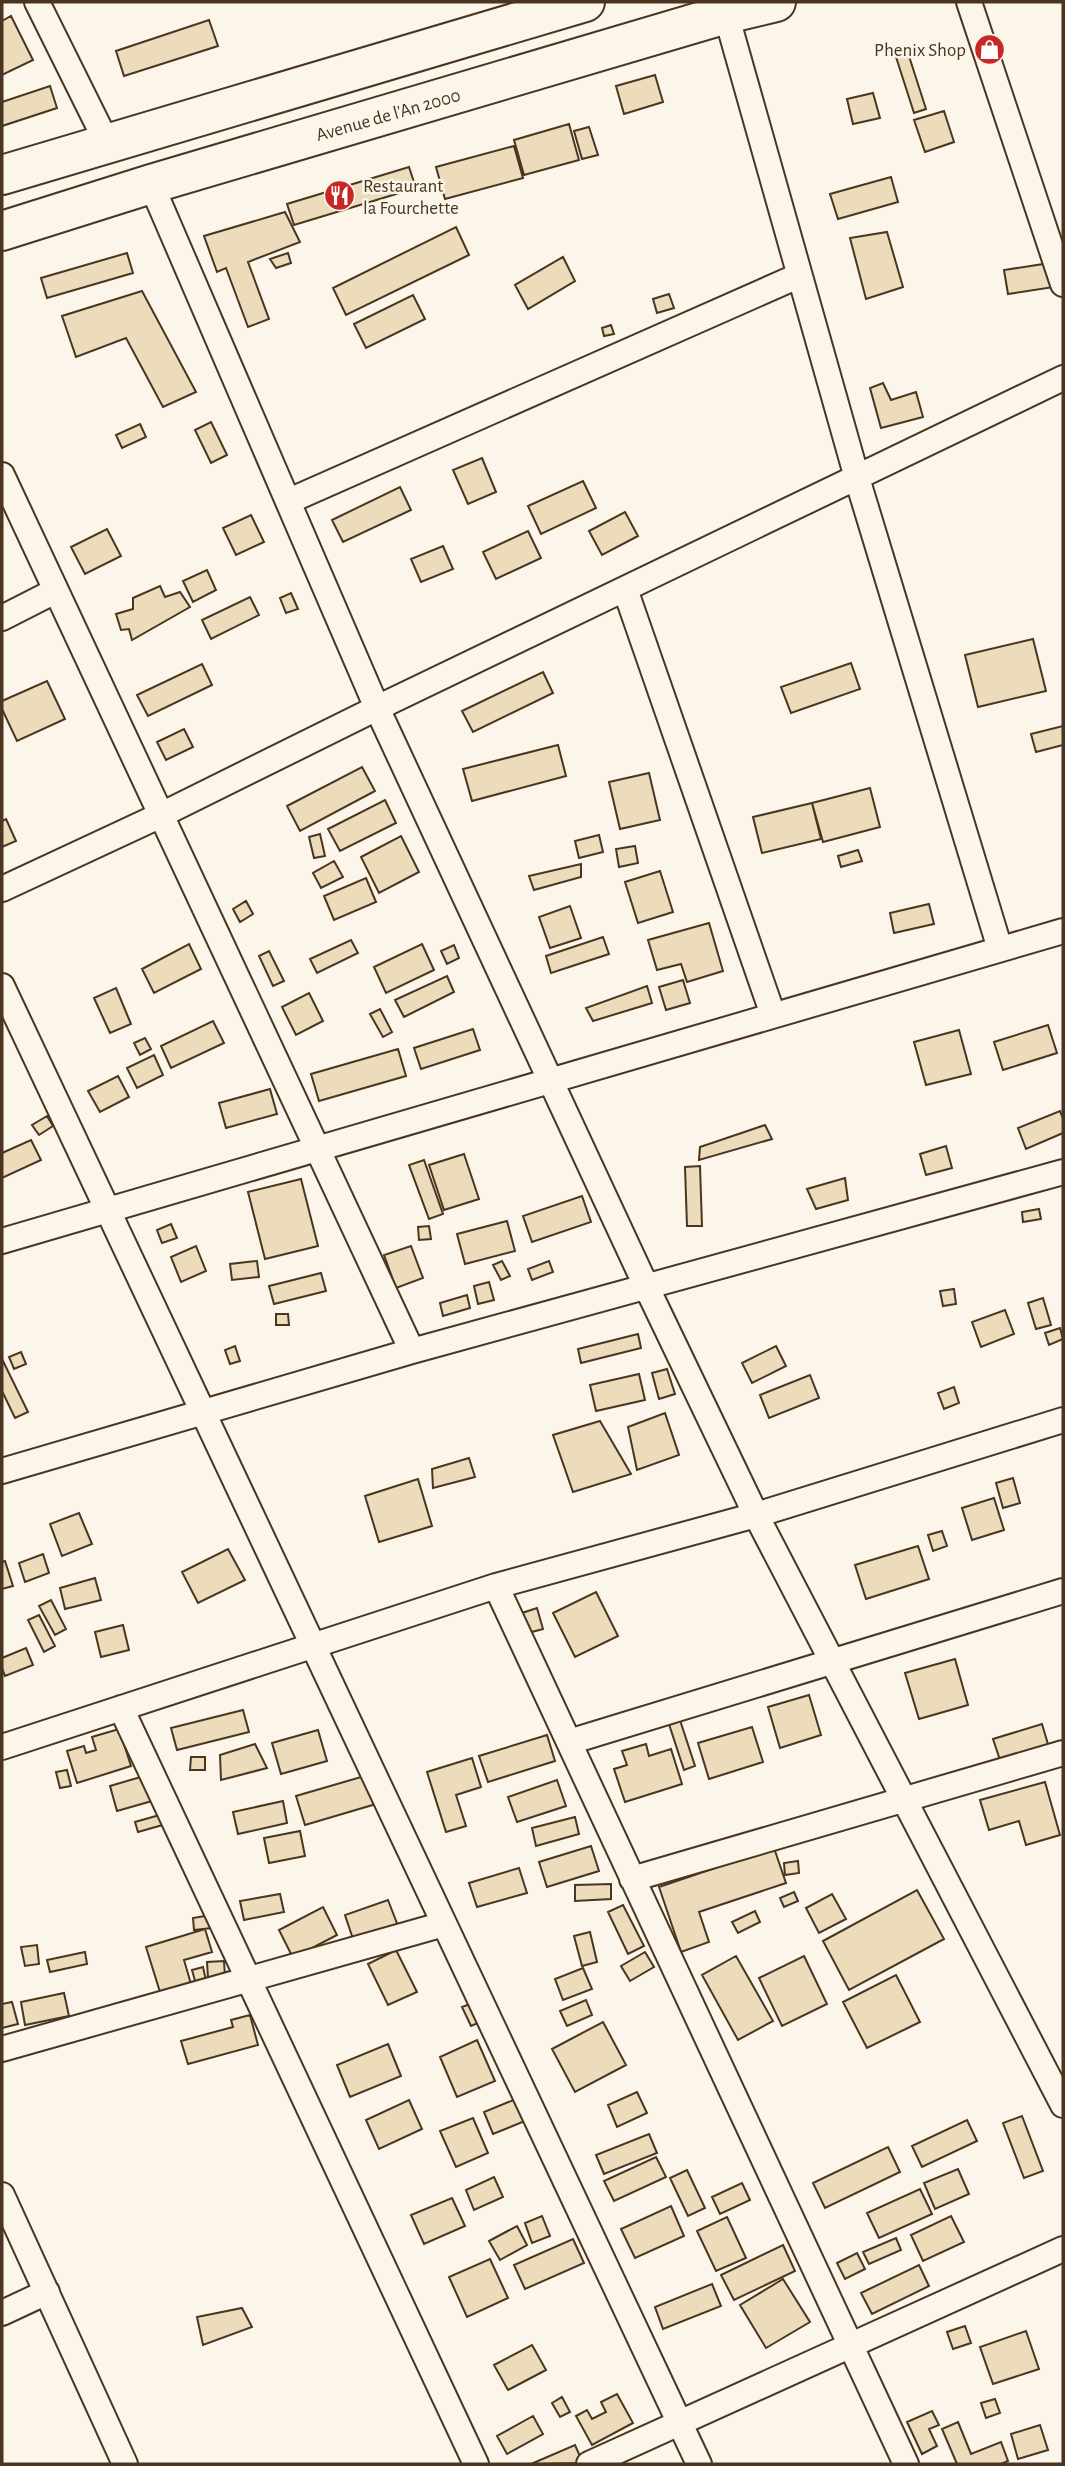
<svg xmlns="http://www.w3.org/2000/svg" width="1065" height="2466" viewBox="0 0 1065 2466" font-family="'Alegreya Sans',sans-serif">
  <rect width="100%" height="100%" fill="#fbf6e9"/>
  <path fill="#ecdcbc" stroke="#4a3520" stroke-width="2" d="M11 16 33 60 2 75V21Z
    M209 20 218 46 124 76 116 51Z
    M908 53 926 109 914 113 896 57Z
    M655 75 663 102 624 114 616 86Z
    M50 86 57 108 2 126V102Z
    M873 93 880 118 853 124 847 99Z
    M944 111 954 142 925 152 914 120Z
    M569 124 579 160 524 175 514 140Z
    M589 127 598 155 582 159 574 131Z
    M514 146 523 178 445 199 436 167Z
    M409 167 416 188 294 225 287 204Z
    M891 177 898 202 838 219 830 194Z
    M285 212 300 242 248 262 269 319 248 327 226 268 217 272 204 236Z
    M456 227 469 255 346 315 333 288Z
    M887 232 903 287 866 299 850 238Z
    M127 253 133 273 47 298 41 278Z
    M288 253 291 263 276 268 270 259Z
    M563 257 575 281 528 309 515 285Z
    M1050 263 1054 287 1008 294 1004 270Z
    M142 291 196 392 163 407 126 338 76 357 62 316Z
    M669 294 674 308 657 313 653 299Z
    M413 295 425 319 366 348 354 324Z
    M611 325 614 334 604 336 602 328Z
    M883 383 891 400 916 392 923 417 881 428 870 388Z
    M211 422 227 455 211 463 195 430Z
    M140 424 146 437 122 448 116 435Z
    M482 458 496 492 468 504 453 470Z
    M583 481 596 508 541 534 528 506Z
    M400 487 411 510 343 542 332 520Z
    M625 512 638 536 602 555 589 531Z
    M251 515 264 542 236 555 223 528Z
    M107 529 121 556 85 574 71 547Z
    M528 531 541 558 496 579 483 552Z
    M443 546 453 569 421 582 411 559Z
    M207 570 216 590 193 602 183 581Z
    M160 586 165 597 180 592 190 607 132 640 129 629 121 630 116 614 133 609V598Z
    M291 593 298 609 286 613 280 598Z
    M250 597 259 615 211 639 202 620Z
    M1033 639 1046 691 978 707 965 655Z
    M851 663 860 689 791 713 781 687Z
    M202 664 212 685 148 716 137 695Z
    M543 672 553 693 473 732 462 711Z
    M47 681 65 719 17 741 2 709V701Z
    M1063 726V745L1036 752 1031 734Z
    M184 729 193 747 166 760 157 742Z
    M558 745 566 776 472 801 463 769Z
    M362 767 375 791 300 831 287 806Z
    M649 773 660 820 620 829 609 782Z
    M870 788 880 827 823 842 812 803Z
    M385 800 396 823 340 851 328 829Z
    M812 803 821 839 762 853 753 817Z
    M6 819 16 841 2 847V821Z
    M320 834 325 856 314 858 309 837Z
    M599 835 603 852 579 858 575 841Z
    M401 836 419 872 379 893 361 857Z
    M635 846 638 863 619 867 616 849Z
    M858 850 862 861 841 867 838 856Z
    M334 861 343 877 321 888 313 873Z
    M581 864V877L534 890 529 876Z
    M660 871 673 912 638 923 625 882Z
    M366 878 376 902 334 920 324 896Z
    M246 901 253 914 240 922 233 909Z
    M929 904 934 924 894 933 890 913Z
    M570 906 581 938 550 948 539 917Z
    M709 923 723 971 687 982 681 964 657 970 648 940Z
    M603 937 609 954 551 973 546 956Z
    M351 940 358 953 317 973 310 959Z
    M189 944 201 969 154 993 142 969Z
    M422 944 434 970 386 993 374 967Z
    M454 945 459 958 447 964 441 951Z
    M269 951 284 981 273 986 259 956Z
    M447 976 454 992 404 1017 395 1000Z
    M683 980 690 1003 666 1010 659 987Z
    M647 986 652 1003 593 1021 586 1008Z
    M116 988 131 1024 110 1033 94 998Z
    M309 993 323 1021 296 1035 282 1007Z
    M380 1009 392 1032 383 1037 370 1014Z
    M213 1021 224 1043 171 1068 161 1046Z
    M1048 1025 1057 1053 1003 1070 994 1042Z
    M473 1029 480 1050 421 1069 414 1048Z
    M959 1030 971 1074 926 1085 914 1042Z
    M145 1038 151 1049 140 1055 134 1043Z
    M398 1049 406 1076 319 1101 311 1074Z
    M154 1055 163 1075 137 1088 127 1068Z
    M118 1076 129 1097 100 1112 88 1091Z
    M270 1089 277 1114 226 1128 219 1103Z
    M1060 1111 1063 1118V1133L1026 1149 1018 1128Z
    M47 1116 53 1126 39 1135 32 1125Z
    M765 1125 772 1139 699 1160 700 1147Z
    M31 1140 41 1160 2 1178V1153Z
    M946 1146 952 1168 926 1175 920 1154Z
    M464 1154 479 1199 444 1210 429 1165Z
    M424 1160 443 1214 429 1219 409 1165Z
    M700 1166 702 1226H687L685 1167Z
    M845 1178 848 1200 816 1209 807 1189Z
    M301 1179 318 1246 265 1259 248 1192Z
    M582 1196 591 1222 532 1242 523 1216Z
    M1039 1209 1041 1219 1023 1222 1022 1212Z
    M507 1221 515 1251 465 1264 457 1234Z
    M171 1224 177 1238 162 1243 157 1230Z
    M429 1226 431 1239 419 1240 418 1227Z
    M196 1246 206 1271 181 1282 171 1257Z
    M411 1246 423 1278 396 1288 384 1255Z
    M257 1261 259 1277 232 1280 230 1264Z
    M502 1261 510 1276 501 1280 493 1265Z
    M549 1261 553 1272 532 1280 528 1269Z
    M321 1273 326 1291 274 1304 269 1286Z
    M489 1282 494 1300 478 1304 474 1286Z
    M954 1289 956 1304 943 1306 940 1291Z
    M467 1295 470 1308 443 1316 440 1303Z
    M1043 1298 1051 1325 1036 1329 1028 1303Z
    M1005 1310 1014 1334 981 1347 972 1322Z
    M276 1314H288L289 1325H276Z
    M1060 1328 1063 1339 1049 1345 1045 1333Z
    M638 1334 641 1348 581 1363 578 1349Z
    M235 1346 240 1361 230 1364 225 1350Z
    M776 1346 786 1366 752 1383 742 1363Z
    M21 1352 26 1364 14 1369 9 1357Z
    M2 1359 28 1412 15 1418 2 1391Z
    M667 1369 675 1394 659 1399 652 1373Z
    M639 1374 645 1400 596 1411 590 1385Z
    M810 1375 819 1398 769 1418 760 1395Z
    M954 1387 959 1403 944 1409 938 1393Z
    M665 1413 679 1455 637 1470 628 1427Z
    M600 1421 631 1474 573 1492 553 1435Z
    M469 1458 475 1477 433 1488 432 1469Z
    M1013 1478 1020 1503 1003 1508 996 1483Z
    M418 1479 432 1526 379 1542 365 1496Z
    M994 1498 1004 1530 972 1540 962 1508Z
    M79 1513 92 1544 62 1556 50 1524Z
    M942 1531 947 1546 933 1551 928 1535Z
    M918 1546 929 1579 866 1599 855 1565Z
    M228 1549 245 1580 198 1603 182 1572Z
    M43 1554 49 1573 25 1582 19 1563Z
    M5 1561 13 1586 2 1589V1562Z
    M95 1578 101 1600 65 1609 60 1588Z
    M596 1592 618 1636 575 1657 553 1613Z
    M51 1600 66 1629 55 1635 39 1606Z
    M537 1608 543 1629 528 1633 522 1613Z
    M39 1615 55 1646 44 1652 28 1620Z
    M123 1625 129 1650 101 1657 95 1632Z
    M26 1648 33 1665 5 1676 2 1668V1658Z
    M955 1659 968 1705 919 1719 905 1673Z
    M809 1695 821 1735 780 1748 768 1707Z
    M243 1710 249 1732 177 1750 171 1728Z
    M678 1714 695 1766 684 1770 667 1718Z
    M1042 1724 1050 1751 1002 1766 993 1739Z
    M752 1727 763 1762 709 1779 698 1743Z
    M119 1729 131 1766 77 1783 67 1751 84 1746 86 1753 96 1750 92 1737Z
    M318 1730 327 1761 281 1774 272 1743Z
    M547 1735 555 1761 488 1782 479 1756Z
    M255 1744 267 1768 221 1780 220 1755Z
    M646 1744 649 1756 671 1749 682 1784 625 1802 614 1769 627 1765 622 1751Z
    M191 1757H205V1770H190Z
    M472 1758 481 1787 456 1795 466 1826 446 1832 427 1772Z
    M67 1770 71 1786 60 1788 56 1772Z
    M368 1775 376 1804 305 1825 296 1796Z
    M144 1776 152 1801 117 1811 110 1786Z
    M557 1780 566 1806 517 1822 508 1797Z
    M1045 1782 1060 1835 1026 1845 1019 1821 989 1830 980 1800Z
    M283 1801 287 1823 238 1834 233 1812Z
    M163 1814 166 1824 138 1832 135 1822Z
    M575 1817 579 1834 536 1846 532 1828Z
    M300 1831 305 1856 269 1863 264 1838Z
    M591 1846 599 1871 547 1887 539 1862Z
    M774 1848 786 1883 699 1912 709 1942 681 1952 659 1887Z
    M798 1861 799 1873 785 1875 784 1863Z
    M519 1868 527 1893 477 1907 469 1883Z
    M611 1884V1899L575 1901V1885Z
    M917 1890 944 1939 849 1990 823 1941Z
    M794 1892 798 1901 784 1907 780 1898Z
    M280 1894 284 1912 244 1920 240 1901Z
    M832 1894 846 1919 819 1933 806 1908Z
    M388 1900 398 1926 355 1945 345 1915Z
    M623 1905 644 1946 628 1954 608 1912Z
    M323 1907 337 1935 293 1958 279 1930Z
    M755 1911 760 1922 738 1933 732 1922Z
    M211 1915 212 1928 194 1930 193 1918Z
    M205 1929 212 1952 184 1960 191 1984 160 1992 146 1947Z
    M590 1932 597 1962 582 1966 574 1936Z
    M37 1945 39 1964 25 1966 21 1947Z
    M396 1950 417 1992 388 2005 368 1964Z
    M85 1952 87 1964 50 1972 47 1960Z
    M645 1952 654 1967 630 1981 621 1966Z
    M736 1956 773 2021 738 2040 702 1975Z
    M804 1956 827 2004 782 2026 759 1978Z
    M224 1961 225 1977 208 1978 207 1962Z
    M203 1967 207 1985 197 1988 192 1970Z
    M583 1968 592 1989 563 2000 555 1979Z
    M896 1975 920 2022 867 2048 843 2002Z
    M64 1993 69 2016 25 2025 21 2002Z
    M586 2000 592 2015 567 2026 560 2011Z
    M12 2002 18 2024 2 2028V2004Z
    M475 2002 483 2021 471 2026 462 2007Z
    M250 2015 258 2045 188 2064 181 2041 233 2027 231 2020Z
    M603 2022 626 2065 575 2092 552 2049Z
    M477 2040 495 2081 457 2097 440 2057Z
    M388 2044 401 2076 350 2097 337 2065Z
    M637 2092 647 2113 617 2127 608 2105Z
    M516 2099 525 2121 493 2134 484 2112Z
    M409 2100 422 2129 379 2149 366 2120Z
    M1022 2116 1043 2171 1024 2178 1003 2123Z
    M473 2118 488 2153 456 2167 440 2131Z
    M967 2120 977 2141 922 2167 912 2146Z
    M649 2134 657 2153 604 2174 596 2155Z
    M888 2147 900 2172 825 2208 813 2183Z
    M656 2157 666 2177 614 2201 604 2181Z
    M958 2169 969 2194 935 2209 924 2183Z
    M687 2170 705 2208 688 2216 670 2178Z
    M494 2177 503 2197 474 2210 466 2190Z
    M742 2183 750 2200 720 2214 712 2197Z
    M920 2189 932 2214 879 2238 867 2213Z
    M452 2198 465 2226 424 2244 411 2215Z
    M671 2206 684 2236 635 2258 621 2229Z
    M542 2216 550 2236 532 2243 525 2223Z
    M951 2216 964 2242 923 2261 911 2235Z
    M727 2217 746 2258 716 2271 697 2231Z
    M517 2226 527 2245 500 2260 489 2241Z
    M896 2238 901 2250 869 2264 863 2252Z
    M573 2239 584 2263 525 2289 514 2265Z
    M783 2245 795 2271 734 2300 721 2275Z
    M857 2253 865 2269 845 2279 837 2263Z
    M490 2259 508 2298 467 2317 449 2277Z
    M919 2265 929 2286 872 2314 861 2293Z
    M783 2279 810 2322 766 2348 740 2305Z
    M712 2284 721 2306 663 2329 655 2307Z
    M242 2308 252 2327 203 2345 197 2317Z
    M965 2326 971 2343 953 2349 947 2332Z
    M1026 2331 1039 2369 993 2384 980 2347Z
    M532 2345 546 2370 508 2390 494 2365Z
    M617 2394 633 2423 592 2445 576 2416 587 2410 592 2419 606 2412 601 2402Z
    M562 2397 570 2412 560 2417 552 2403Z
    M995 2399 1000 2413 986 2418 981 2403Z
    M932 2411 939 2425 929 2429 937 2446 922 2454 907 2422Z
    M533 2416 543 2434 507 2454 497 2436Z
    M958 2422 971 2454 1001 2442 1008 2461 1001 2464H957L942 2429Z
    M1040 2425 1048 2450 1018 2459 1011 2434Z
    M575 2445 583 2463 531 2464Z"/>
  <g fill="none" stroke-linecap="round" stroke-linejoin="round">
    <defs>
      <path id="street" d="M37 2 108 145
        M719 2 726 14 857 478 1000 949
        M969 2 1063 284
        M151 184 377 708 647 1288 756 1515 1063 2105
        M2 475 412 1351
        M289 501 798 276
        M625 589 773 1015
        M2 618 55 591
        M2 889 161 815 377 708 1063 378
        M2 986 699 2464
        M2 1241 1063 931
        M2 1471 412 1351 1063 1172
        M496 1586 906 2464
        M121 1708 476 2464
        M569 1742 1063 1591
        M2 1747 496 1586 756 1515 1063 1420
        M632 1879 1063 1753
        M2 2049 444 1924
        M2 2195 125 2464
        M2 2313 47 2292
        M589 2464 1063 2249"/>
      <path id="primary" d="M2 175 585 2
        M2 231 151 184 726 14 776 2"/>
    </defs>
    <use href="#street" stroke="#4a3520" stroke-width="28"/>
    <use href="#primary" stroke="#4a3520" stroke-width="42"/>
    <use href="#street" stroke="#fbf6e9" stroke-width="24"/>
    <use href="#primary" stroke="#fbf6e9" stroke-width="38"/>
  </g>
  <defs>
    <symbol id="shop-disc" viewBox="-11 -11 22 22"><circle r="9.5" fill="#c62828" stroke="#fbf6e9"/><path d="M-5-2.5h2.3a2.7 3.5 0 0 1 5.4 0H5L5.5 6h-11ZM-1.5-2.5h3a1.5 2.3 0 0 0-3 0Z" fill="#fff"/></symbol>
    <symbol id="restaurant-disc" viewBox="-11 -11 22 22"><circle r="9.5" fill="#c62828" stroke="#fbf6e9"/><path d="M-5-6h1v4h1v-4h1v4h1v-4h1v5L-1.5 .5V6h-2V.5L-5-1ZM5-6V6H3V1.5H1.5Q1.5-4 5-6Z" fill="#fff"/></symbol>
  </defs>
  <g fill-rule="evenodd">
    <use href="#shop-disc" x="972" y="32" width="35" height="35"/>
    <use href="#restaurant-disc" x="322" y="178" width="35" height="35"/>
  </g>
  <g text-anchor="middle" stroke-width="5" stroke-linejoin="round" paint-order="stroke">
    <g font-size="19" fill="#4a3520" stroke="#fbf6e9" text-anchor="end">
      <text x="966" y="56">Phenix Shop</text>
      <text x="363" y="192" text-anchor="start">Restaurant<tspan x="363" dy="22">la Fourchette</tspan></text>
    </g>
    <g font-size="19" fill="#4a3520" stroke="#fbf6e9">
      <text transform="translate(388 114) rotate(-16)" y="7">Avenue de l'An 2000</text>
    </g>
  </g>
  <rect width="1065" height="2466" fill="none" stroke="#4a3520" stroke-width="7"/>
</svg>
